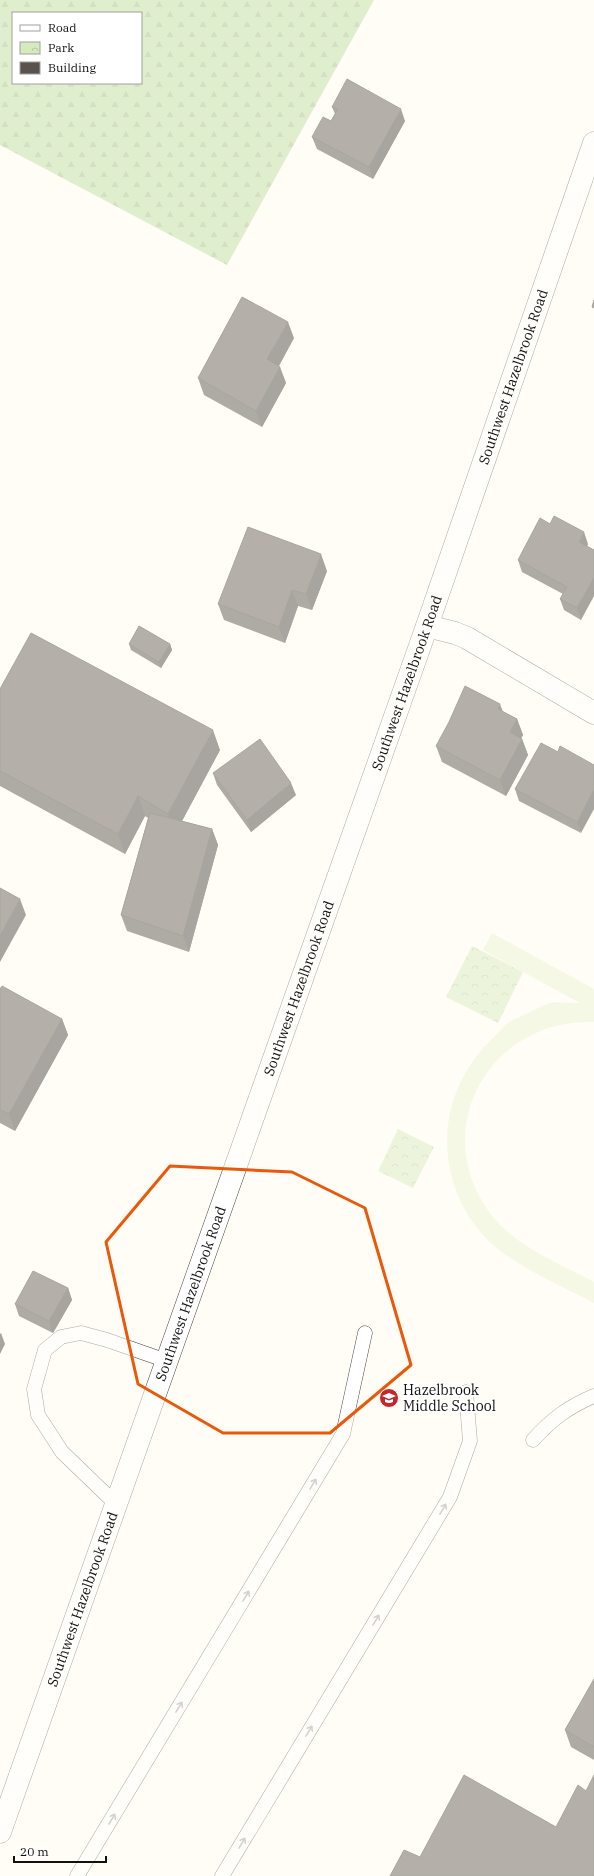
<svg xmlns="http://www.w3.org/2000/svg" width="594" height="1876" viewBox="0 0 594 1876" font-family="'IBM Plex Serif',serif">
  <defs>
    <pattern id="forest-firs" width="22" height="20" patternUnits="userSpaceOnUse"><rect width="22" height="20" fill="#b9dc9c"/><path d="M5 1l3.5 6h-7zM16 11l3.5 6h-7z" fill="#9ebc85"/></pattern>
    <pattern id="park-crowns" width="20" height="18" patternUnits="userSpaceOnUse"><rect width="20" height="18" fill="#d5ebbd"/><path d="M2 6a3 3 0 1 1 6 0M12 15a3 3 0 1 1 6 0" fill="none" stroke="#b6c8a1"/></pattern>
  </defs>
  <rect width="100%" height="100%" fill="#fffdf5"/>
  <path fill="url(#forest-firs)" fill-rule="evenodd" d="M0 0H374L227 265 0 145ZM13 13H141V83H13Z"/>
  <path fill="url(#park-crowns)" d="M472 946 523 972 498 1023 446 997Z
    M398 1129 434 1147 413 1188 378 1171Z"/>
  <path fill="#e6f2cf" d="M492 933 594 989V1022C493 1018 429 1124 487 1209 511 1245 557 1262 594 1282V1303C555 1282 500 1261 474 1224 432 1165 440 1089 492 1039 497 1034 503 1027 509 1022 515 1019 522 1016 528 1013 535 1010 543 1005 550 1003 559 1001 571 1004 580 1003L483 950Z"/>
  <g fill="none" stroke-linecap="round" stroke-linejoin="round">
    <defs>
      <path id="service" d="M533 1440C552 1419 568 1407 594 1396
        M116 1504 62 1452 38 1415 34 1389 45 1350 61 1337 81 1333 107 1340 167 1361
        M77 1876 343 1434 365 1333
        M222 1876 450 1497 470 1441 466 1392"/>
      <path id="minor" d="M427 626 455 633 467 638 594 713"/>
      <g id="tertiary">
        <path id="s1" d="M0 1832 427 626 594 143"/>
      </g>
    </defs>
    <use href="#service" stroke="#444" stroke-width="15"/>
    <use href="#minor" stroke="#444" stroke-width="23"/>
    <use href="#tertiary" stroke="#444" stroke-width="23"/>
    <use href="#service" stroke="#fff" stroke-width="14"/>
    <use href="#minor" stroke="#fff" stroke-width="22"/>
    <use href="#tertiary" stroke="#fff" stroke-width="22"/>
  </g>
  <path fill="#4d4742" d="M332 107 405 121 373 179 317 149 312 137 331 121 335 114Z
    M294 338 279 366 286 383 262 427 204 395 198 378Z
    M588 544 587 546 581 620 564 610 560 599 563 594 522 572 518 560Z
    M327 571 312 610 298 606 285 643 224 620 218 604Z
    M129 644H170L172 650 161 668 131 650Z
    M0 689 220 750 182 821 212 829 218 845 189 952 127 931 121 915 148 818 145 816 125 854 0 786Z
    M503 712 517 719 523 735 521 738 522 739 528 755 506 796 442 762 436 746Z
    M558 752 581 833 519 801 515 789Z
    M213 773 296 795 251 832 217 785Z
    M0 989 62 1019 68 1035 15 1131 0 1123Z
    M68 1288 72 1300 53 1333 19 1316 15 1304Z
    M594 1679V1760L571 1747 565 1730Z"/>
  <path fill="#3f3936" d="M401 109 405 121 373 179 369 167Z
    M288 322 294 338 273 376 267 359Z
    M280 367 286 383 262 427 256 411Z
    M584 532 588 544 583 554 579 542Z
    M321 554 327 571 312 610 306 594Z
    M594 577V596L581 620 577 608Z
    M292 590 298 606 285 643 279 627Z
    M170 644 172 650 161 668 159 662Z
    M500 704 506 720 498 709Z
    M517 719 523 735 516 748 510 732Z
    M213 730 220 750 175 834 168 814Z
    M522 739 528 755 506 796 500 780Z
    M291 783 296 795 251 832 247 820Z
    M594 789V809L581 833 577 822Z
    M138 796 145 816 125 854 118 834Z
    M212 829 218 845 189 952 183 936Z
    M20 899 26 915 0 962V935Z
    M62 1019 68 1035 15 1131 9 1114Z
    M68 1288 72 1300 53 1333 49 1321Z
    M1 1333 5 1344 0 1354V1334Z"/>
  <path fill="#5a524d" stroke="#3f3936" d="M347 79 401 109 369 167 312 137 323 117 331 121 338 109 332 107Z
    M242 297 288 322 267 359 280 367 256 411 198 378Z
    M594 300V308L592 307Z
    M554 516 584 532 579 542 594 550V577L577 608 560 599 567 587 518 560 540 518 550 524Z
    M248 527 321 554 306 594 292 590 279 627 218 604Z
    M139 626 170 644 159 662 129 644Z
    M31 633 213 730 168 814 138 796 118 834 0 771V689Z
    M465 686 500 704 498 709 517 719 510 732 522 739 500 780 436 746 449 722Z
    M260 739 291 783 247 820 213 773Z
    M541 743 558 752 560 746 594 765V789L577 822 515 789Z
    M150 813 212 829 183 936 121 915Z
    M0 888 20 899 0 935Z
    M2 986 62 1019 9 1114 0 1110V989Z
    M33 1271 68 1288 49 1321 15 1304Z
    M594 1679V1747L565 1730Z
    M464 1775 556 1827 578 1785 586 1791 594 1775V1876H390L404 1850 420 1857Z"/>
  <defs><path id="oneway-shaft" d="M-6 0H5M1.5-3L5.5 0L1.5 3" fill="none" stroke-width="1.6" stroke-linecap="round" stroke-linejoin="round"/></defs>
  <g stroke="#a0a0a0">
    <use href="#oneway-shaft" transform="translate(313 1484) rotate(-59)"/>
    <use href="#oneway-shaft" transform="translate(443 1509) rotate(-59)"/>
    <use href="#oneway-shaft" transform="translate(246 1596) rotate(-59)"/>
    <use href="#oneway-shaft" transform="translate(376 1620) rotate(-59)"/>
    <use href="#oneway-shaft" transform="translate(179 1707) rotate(-59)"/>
    <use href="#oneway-shaft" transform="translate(309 1731) rotate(-59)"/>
    <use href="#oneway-shaft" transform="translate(112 1819) rotate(-59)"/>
    <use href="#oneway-shaft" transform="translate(242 1843) rotate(-59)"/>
  </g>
  <path d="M0 0H594V1876H0ZM170 1166 292 1172 365 1208 411 1365 330 1433H223L138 1384 106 1242Z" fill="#fffdf5" fill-opacity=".55" fill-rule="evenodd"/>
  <path fill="none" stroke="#e8590c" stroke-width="3" stroke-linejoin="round" d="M170 1166 292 1172 365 1208 411 1365 330 1433H223L138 1384 106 1242Z"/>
  <defs>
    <symbol id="school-disc" viewBox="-11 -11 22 22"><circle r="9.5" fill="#c4262e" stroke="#fff"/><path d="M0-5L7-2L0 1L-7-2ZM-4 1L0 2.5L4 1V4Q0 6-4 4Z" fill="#fff"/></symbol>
  </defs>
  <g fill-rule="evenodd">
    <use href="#school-disc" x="378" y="1387" width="22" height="22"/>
  </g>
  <g text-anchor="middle" stroke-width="4" stroke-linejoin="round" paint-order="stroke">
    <g font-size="14" fill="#111" stroke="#fff">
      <text dy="5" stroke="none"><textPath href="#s1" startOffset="1543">Southwest Hazelbrook Road</textPath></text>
      <text dy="5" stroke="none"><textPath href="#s1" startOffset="1219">Southwest Hazelbrook Road</textPath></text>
      <text dy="5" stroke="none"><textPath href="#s1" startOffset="895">Southwest Hazelbrook Road</textPath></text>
      <text dy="5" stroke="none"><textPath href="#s1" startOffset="571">Southwest Hazelbrook Road</textPath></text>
      <text dy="5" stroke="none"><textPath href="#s1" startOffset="247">Southwest Hazelbrook Road</textPath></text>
    </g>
    <g font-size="14" fill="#111" stroke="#fff" text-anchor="start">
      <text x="403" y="1395">Hazelbrook<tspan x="403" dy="16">Middle School</tspan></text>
    </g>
  </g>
  <rect x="12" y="12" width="130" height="72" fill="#ffffff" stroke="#a0a0a0"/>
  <rect x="20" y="25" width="20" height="6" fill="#ffffff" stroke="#a0a0a0"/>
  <text x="48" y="32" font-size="12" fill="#111111">Road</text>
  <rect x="20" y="42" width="20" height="12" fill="url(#park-crowns)" stroke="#a0a0a0"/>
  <text x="48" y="52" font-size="12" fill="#111111">Park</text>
  <rect x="20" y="62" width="20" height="12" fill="#5a524d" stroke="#a0a0a0"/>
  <text x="48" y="72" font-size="12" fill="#111111">Building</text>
  <path d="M14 1856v6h92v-6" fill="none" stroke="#111111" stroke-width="2"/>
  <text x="20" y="1856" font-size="12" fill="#111111" stroke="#ffffff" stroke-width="3" paint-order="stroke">20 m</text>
</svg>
